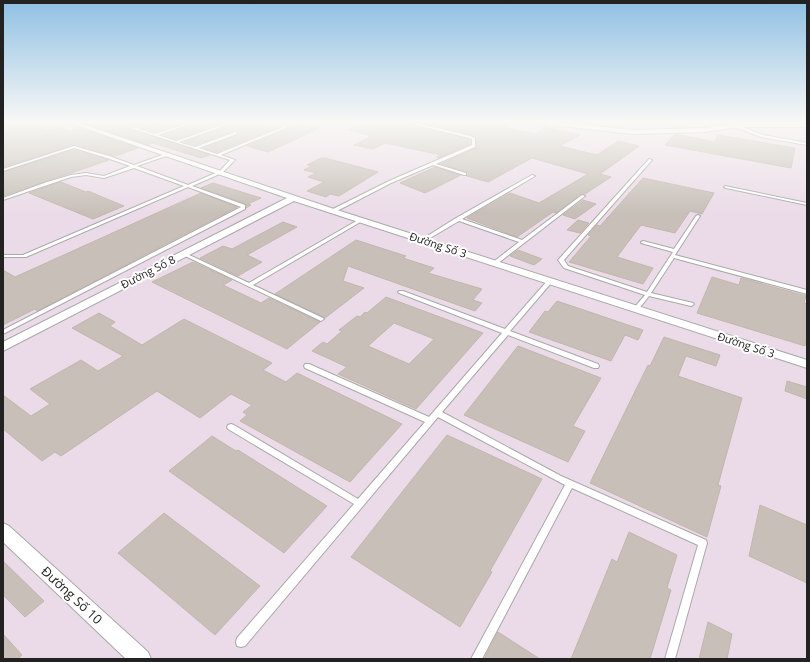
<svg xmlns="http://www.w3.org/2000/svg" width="810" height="662" viewBox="0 0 810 662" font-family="'Open Sans',sans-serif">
  <rect width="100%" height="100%" fill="#f2efe9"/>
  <path fill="#ebdbe8" d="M3 122H807V659H3Z"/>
  <path fill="#c7bfb8" stroke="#c4b6ab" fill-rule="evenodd" d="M3 122H23L49 130 58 127 69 131 79 128 138 148 115 156 74 145 3 167Z
    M99 122 111 123 210 155 201 158 153 143 148 145 89 125Z
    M126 122H150L135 126 123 123Z
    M158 122H188L155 132 143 129Z
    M197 122H252L276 128 217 152 204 148 238 135V131H234L195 145 184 142 220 129V125L176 139 163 135Z
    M365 122H415L416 126 469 139 470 140V144L438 158 437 157 441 155 385 143 373 149 354 145 372 136 349 130Z
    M417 122H511L506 128 536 134 545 127 580 135 560 146 597 155 618 141 639 146 600 174 611 177 585 194H581L556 213 553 212 517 237 467 218 510 193 539 203 588 174 532 158 488 182 467 176 466 172 441 164 476 148V137Z
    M299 124 318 129 268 152 247 146Z
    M675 134 714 142 718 135 795 148 791 168 665 145Z
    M74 150 109 160 3 196V172Z
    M321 158H325L378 172 339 196 330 194 326 197 307 191 324 182 308 177 316 173 304 170 312 166 307 165Z
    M435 167 461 175 425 193 400 183Z
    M643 178 714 193 702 214 690 211 675 233 641 225 617 257 653 268 643 284 569 262 591 236 588 235 597 225 600 226Z
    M61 182 86 192 88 191 124 206 93 219 29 193Z
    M213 183 261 198 248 204 251 205 246 208V204L201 188Z
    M201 193 237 207 37 311 35 309 3 325V270L15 277Z
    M583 200 596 204 575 219 563 215Z
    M578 220 589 223 580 233 567 230Z
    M283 222 297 227 247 255 262 262 238 276 200 258 223 246 232 249Z
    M356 240 406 256 403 258 434 268 428 273 482 289 473 300 482 303 475 311 348 266 343 281 364 288 325 318 275 294Z
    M518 250 542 259 534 265 510 256Z
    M193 262 232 280 223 285 261 303 269 298 320 322 287 349 152 282Z
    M712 277 739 285 741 278 806 296 804 303 807 304V337L805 346 697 313Z
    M386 297 483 333 416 409 338 374 347 367 312 351 323 342 327 344 342 331 339 330 357 316 360 317 365 312 367 313ZM394 323 434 339 409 364 368 346Z
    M557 301 643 330 638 340 625 335 611 361 529 332 545 311 548 312Z
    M99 313 115 322 110 326 142 345 184 319 272 363 263 370 286 382 297 373 402 424 350 482 240 421 247 415 243 412 252 405 231 394 200 418 157 391 61 456 55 452 42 461 3 429V395L31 416 50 404 30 389 81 360 98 371 123 356 72 328Z
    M664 337 720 355 716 366 686 356 678 376 742 398 718 485 721 486 707 537 590 483 648 365 650 366Z
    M518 346 601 378 573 426 585 431 568 462 464 415Z
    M787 381 807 387V399L785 391Z
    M447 435 542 479 490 571 492 572 460 627 351 557Z
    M212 436 236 451 238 450 327 506 284 553 169 471Z
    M760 505 807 525V583L749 556Z
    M164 513 260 586 215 635 118 553Z
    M629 532 677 555 667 588 671 590 650 659H571L612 559 617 562Z
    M3 561 44 601 25 617 3 595Z
    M708 622 732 634 727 659H699Z
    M498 632 540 659H484Z
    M3 634 22 655 18 659H3Z"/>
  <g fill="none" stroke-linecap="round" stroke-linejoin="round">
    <defs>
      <path id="lane" d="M84 122H90L78 125 76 124Z
        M112 122C120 122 127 127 135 128 142 128 150 122 157 122L138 129 155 134 192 122H196L158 135 176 141 219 126V128L179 142 195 147 235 132H237V134L199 148 217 154 283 127 269 122H273L288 127 221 155 235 160 222 173 192 186 245 205V209L3 334V330L241 207 188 187 26 257H3V255H23L184 186 134 168 104 178 86 175 71 177 3 200V198L47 182 71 175 86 173 104 176 130 166 107 158 74 148 3 171V169L74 146 109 156 134 165 168 153 170 154 169 155 137 166 188 185 220 171 230 160Z
        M416 123 471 136 475 138V147L436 164 466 173V175H464L433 165 391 183 335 212H331V210L389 181 472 145V139L469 138 416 125Z
        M735 125H737L763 135 807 143V145L761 137 735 127Z
        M649 159 652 160 564 260 568 266 647 292 673 252 641 243V242L643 241 674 249 696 216 698 215 700 216 675 255 807 290V294L674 258 651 293 693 303 694 304 693 305 691 306 649 296 638 310 636 311 633 309 645 295 564 268 558 260 559 259Z
        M532 175 535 176 462 219 522 240 582 195 585 196 497 264H493L492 263 519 242 459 221 425 241H421V240L456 218Z
        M725 186 807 203V205L726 188 724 187Z
        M358 220H362V221L253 285 323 318 324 319 321 321 181 254V253H185L249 283Z
        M550 279 553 281 552 282 510 331 598 364 599 366 598 368H594L508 335 442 412 561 476 706 540 707 543 675 659H665L698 545 572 488 482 659H471L565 485 438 417 245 646 241 647 237 646 236 642 237 638 354 504 228 429 227 427 228 425 231 424 234 425 358 499 425 422 305 368 304 366 305 364H309L429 417 502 333 399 293 398 292 399 291H403L505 329 548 280Z"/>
      <path id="street" d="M67 122H76L337 210 807 360V368L294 201 3 351V342L287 198Z
        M541 122H559L633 130 704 128 738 123H807V127H738L704 132 633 134 544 124Z
        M3 523 9 526 148 652 151 659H126L3 542Z"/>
    </defs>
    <use href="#lane" stroke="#a9a9a9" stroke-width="2"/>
    <use href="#street" stroke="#a9a9a9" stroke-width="2"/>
    <use href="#lane" fill="#fff" fill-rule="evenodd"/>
    <use href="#street" fill="#fff" fill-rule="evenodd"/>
  </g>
  <linearGradient id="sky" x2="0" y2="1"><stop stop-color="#8fc0e4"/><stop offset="0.57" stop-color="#f9f8f5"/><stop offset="1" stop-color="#f9f8f5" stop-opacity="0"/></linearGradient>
  <rect width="810" height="214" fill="url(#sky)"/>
  <g text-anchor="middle" stroke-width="4" stroke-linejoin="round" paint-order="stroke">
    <g font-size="11" fill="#222" stroke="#fff">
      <text transform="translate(438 245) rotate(18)" y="4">Đường Số 3</text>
      <text transform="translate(148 272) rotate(-27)" y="4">Đường Số 8</text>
      <text transform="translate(746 345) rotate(18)" y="4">Đường Số 3</text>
    </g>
    <g font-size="13" fill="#222" stroke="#fff">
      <text transform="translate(72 595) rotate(43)" y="5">Đường Số 10</text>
    </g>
  </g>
  <rect width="810" height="662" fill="none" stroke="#222222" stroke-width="8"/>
</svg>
